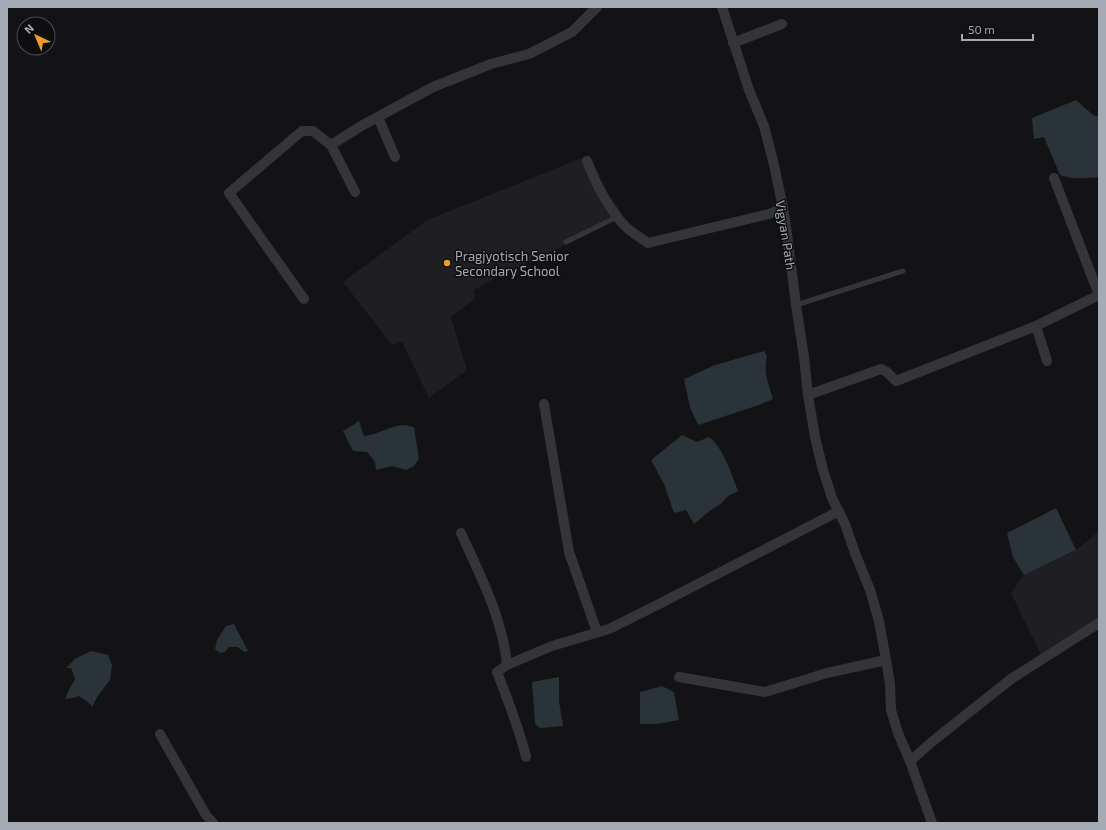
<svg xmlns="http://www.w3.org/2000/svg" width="1106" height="830" viewBox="0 0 1106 830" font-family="'Exo 2',sans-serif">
  <rect width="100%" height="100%" fill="#131315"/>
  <path fill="#1f1f22" d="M589 155 604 189 623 215 557 249 495 278 474 290 475 299 451 317 467 370 429 398 402 342 392 345 343 282 427 220Z
    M1099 531V623L1043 659 1011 593 1024 575 1076 550Z"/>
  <path fill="#293338" d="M1076 100 1093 115 1099 117V177C1085 178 1073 180 1060 175L1044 137 1034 139 1032 118Z
    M764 351 767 356C763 374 768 382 773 399L759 405 698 425 690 407 684 379 715 365Z
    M359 421 364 436C378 435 391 425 405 425 408 425 411 427 414 427L419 459 414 466 406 470 392 466 376 470 375 462 367 452 353 451 343 431Z
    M682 435 697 442 709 437C723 447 732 475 738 491L728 496 722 503 711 510 694 524 686 510 674 513 664 484 651 460Z
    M1056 508 1076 550 1024 575 1013 557 1007 533Z
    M234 624 248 651 244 652 238 647H229L225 652 220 653 215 649 217 640 226 626Z
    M91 651 108 655 112 665 110 680 97 697 92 707 88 702 79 696 73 698 66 699C66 692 72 686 75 679L71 668H66L75 659Z
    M559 677V701L563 726 540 728 535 724 532 682Z
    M662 686 674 692 679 720 657 724H640V692Z"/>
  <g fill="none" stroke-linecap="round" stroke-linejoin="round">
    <path stroke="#34353a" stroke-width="5" d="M566 242 617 217
      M796 305 903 271"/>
    <path stroke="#34353a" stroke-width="10" d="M722 7 749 90 764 126 774 165 783 208 787 234 796 305 804 357 808 395 815 437 823 470 832 498 845 524 855 553 870 590 879 621 886 660 890 684 891 710 898 733 910 761 932 823
      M733 43 782 24
      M378 117 395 157
      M331 145 363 125 433 87 491 64 529 54 572 32 597 7
      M587 161C596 184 607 206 623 224 630 232 640 237 648 243L769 214 783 208
      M304 299 229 193 302 131H313L331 145 355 192
      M1036 326 1047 361
      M808 395 881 369 887 372 896 381 1036 326 1099 295 1054 178
      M544 404 569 552 597 632
      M461 533C480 575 503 619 507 665
      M679 677 765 692 827 673 886 660
      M160 734 206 815 213 823
      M526 757C519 728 508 700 497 672L507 665 552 646 609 629 663 602 839 511
      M910 761 933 741 1011 679 1099 623"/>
  </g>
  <circle fill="#f19c2f" stroke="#0e0e10" stroke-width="1.5" cx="447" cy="263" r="4"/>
  <g text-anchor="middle" stroke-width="3" stroke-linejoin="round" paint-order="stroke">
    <g font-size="13" fill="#a5abb5" stroke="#0e0e10">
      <text transform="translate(786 235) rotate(81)" y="5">Vigyan Path</text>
    </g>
    <g font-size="13" fill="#a5abb5" stroke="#0e0e10" text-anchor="start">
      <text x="455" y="261">Pragjyotisch Senior<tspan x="455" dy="15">Secondary School</tspan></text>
    </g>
  </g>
  <rect width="1106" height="830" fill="none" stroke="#a5abb5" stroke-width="16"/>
  <g transform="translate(36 36) rotate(316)"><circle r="19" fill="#0e0e10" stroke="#4a4d52"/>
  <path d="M0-3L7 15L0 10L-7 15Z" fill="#f19c2f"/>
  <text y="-6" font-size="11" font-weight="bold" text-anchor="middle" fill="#a5abb5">N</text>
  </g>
  <path d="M962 34v6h71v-6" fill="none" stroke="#a5abb5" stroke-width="2"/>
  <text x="968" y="34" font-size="12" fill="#a5abb5" stroke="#0e0e10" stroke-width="3" paint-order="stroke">50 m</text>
</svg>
